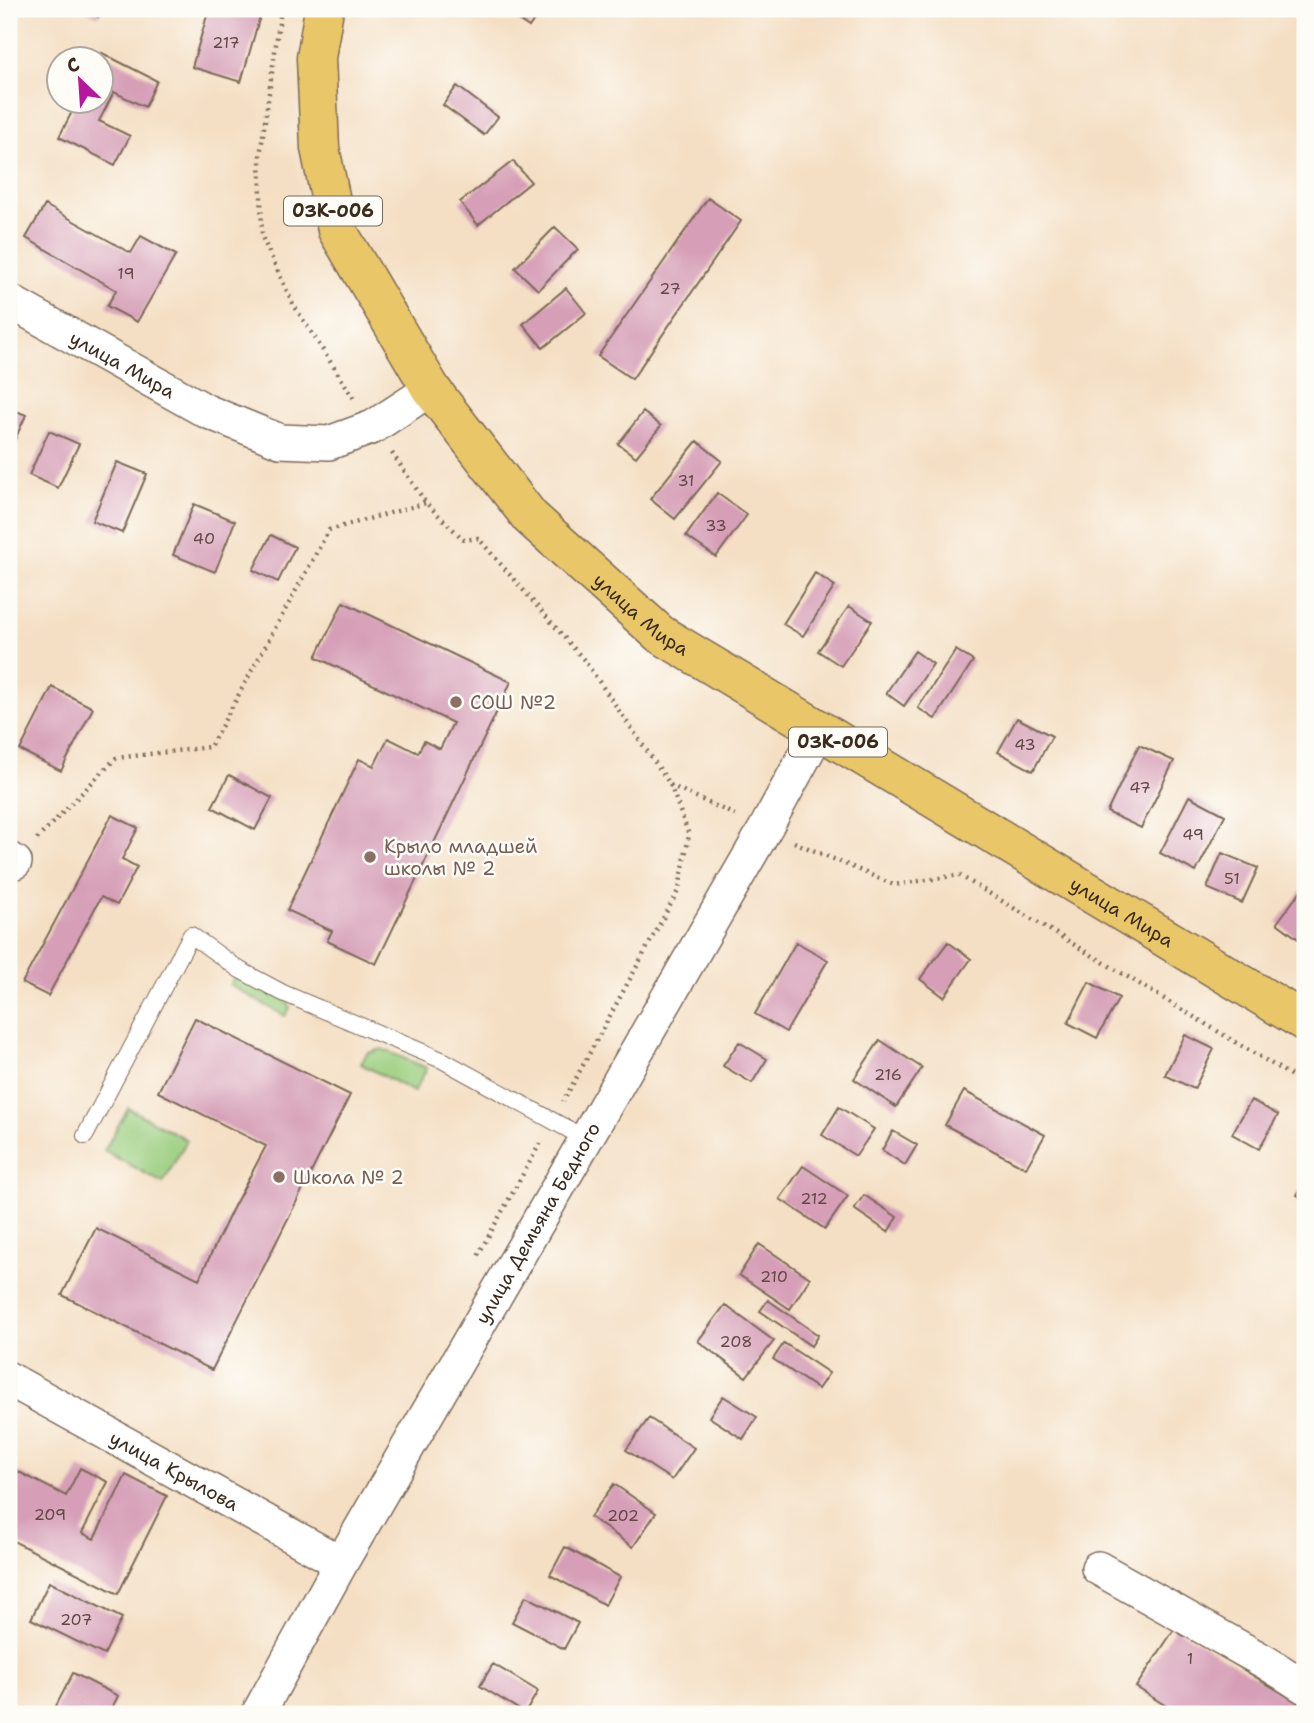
<svg xmlns="http://www.w3.org/2000/svg" width="1314" height="1723" viewBox="0 0 1314 1723" font-family="'Shantell Sans',sans-serif">
  <rect width="100%" height="100%" fill="#fdfcf7"/>
  <filter id="ink" filterUnits="userSpaceOnUse"><feTurbulence type="fractalNoise" baseFrequency=".0143" numOctaves="2"/><feDisplacementMap in="SourceGraphic" scale="14" xChannelSelector="R" yChannelSelector="G"/><feConvolveMatrix kernelMatrix="1 2 1 2 8 2 1 2 1" color-interpolation-filters="sRGB"/></filter>
  <filter id="wash" filterUnits="userSpaceOnUse"><feTurbulence type="fractalNoise" baseFrequency=".00686" numOctaves="4" result="noise"/><feDisplacementMap in="SourceGraphic" scale="28" xChannelSelector="R" yChannelSelector="G"/><feGaussianBlur stdDeviation="1.57" result="paint"/><feColorMatrix in="noise" values="0 0 0 0 0 0 0 0 0 0 0 0 0 0 0 0 0 1.4 0 .05"/><feComposite in="paint" operator="in"/></filter>
  <g filter="url(#wash)">
    <rect width="100%" height="100%" fill="#f4dfc4"/>
    <path fill="#9acd7e" stroke="#6a7c4e" stroke-width="2" d="M240 970 283 993 290 1008 285 1016 230 985Z
      M382 1049 427 1068 414 1092 361 1064 367 1053Z
      M128 1108 187 1140 163 1183 104 1151Z"/>
    <g id="blocks">
      <path fill="#d69fb7" d="M84 9H103L98 17Z
        M209 9H235L260 16 241 82 192 67Z
        M512 9H541L529 27 509 14Z
        M102 53 157 81 145 107 114 92 99 121 130 136 115 165 59 137 77 102H102V60H99Z
        M457 86 498 117 484 135 443 105Z
        M513 161 531 182 478 225 460 202Z
        M708 198 741 221 632 379 598 356Z
        M45 205 131 253 141 236 176 255 137 322 107 306 116 290 26 238Z
        M555 227 578 249 538 290 515 268Z
        M566 288 586 313 543 348 523 324Z
        M9 408 26 415 9 453Z
        M643 412 661 426 636 457 618 444Z
        M49 431 79 444 58 488 29 475Z
        M697 441 722 461 675 519 650 499Z
        M117 462 147 474 122 533 92 521Z
        M717 493 747 515 716 557 686 536Z
        M194 504 235 521 215 572 173 555Z
        M271 535 295 547 278 582 253 570Z
        M815 573 835 586 803 636 783 624Z
        M343 602 511 682 376 964 327 941 332 931 287 910 359 759 374 766 388 738 418 753 424 741 440 749 453 723 316 657Z
        M849 606 872 621 841 666 818 651Z
        M956 650 973 661 935 719 918 708Z
        M915 651 933 664 904 706 886 693Z
        M52 687 93 708 61 771 20 750Z
        M1017 718 1052 736 1033 771 998 752Z
        M1139 745 1174 761 1141 828 1107 812Z
        M229 775 272 798 255 830 212 807Z
        M1189 796 1225 815 1196 872 1160 853Z
        M112 815 138 828 122 859 137 867 117 905 101 897 48 996 22 983Z
        M1222 853 1258 868 1242 903 1207 888Z
        M1305 885V944L1277 923Z
        M796 942 828 960 786 1032 755 1014Z
        M948 942 971 959 944 997 920 979Z
        M1089 982 1119 998 1097 1038 1068 1023Z
        M195 1018 350 1095 212 1370 62 1295 96 1228 199 1279 233 1208 266 1146 158 1092Z
        M1185 1035 1214 1049 1194 1089 1165 1075Z
        M880 1040 922 1068 896 1107 854 1079Z
        M739 1042 767 1059 752 1083 723 1066Z
        M964 1091 1045 1135 1026 1168 945 1125Z
        M1251 1100 1278 1115 1259 1149 1232 1134Z
        M839 1107 874 1129 856 1156 822 1135Z
        M893 1131 917 1145 905 1165 882 1150Z
        M803 1166 848 1196 825 1229 780 1199Z
        M1305 1181V1200L1297 1195Z
        M864 1195 897 1217 888 1232 854 1209Z
        M759 1244 810 1278 790 1309 739 1275Z
        M768 1300 818 1335 811 1346 760 1311Z
        M725 1305 774 1341 746 1377 698 1341Z
        M784 1343 829 1373 818 1389 773 1359Z
        M723 1396 757 1417 743 1439 709 1417Z
        M649 1418 694 1448 672 1480 626 1450Z
        M9 1467 66 1496 80 1468 108 1482 82 1533 94 1539 126 1475 167 1496 118 1594 9 1539Z
        M614 1484 656 1513 633 1547 590 1517Z
        M565 1547 620 1577 605 1605 550 1575Z
        M49 1582 122 1618 104 1655 31 1619Z
        M526 1596 578 1623 564 1649 512 1622Z
        M1175 1628 1305 1707V1714H1179L1136 1687Z
        M493 1664 538 1691 525 1713 480 1686Z
        M73 1673 118 1696 109 1714H63L54 1710Z"/>
    </g>
  </g>
  <g filter="url(#ink)">
    <use href="#blocks" fill-opacity="0" stroke="#7c6958" stroke-width="2"/>
    <g fill="none" stroke-linecap="round" stroke-linejoin="round">
      <defs>
        <path id="lane" d="M85 1136 191 935 240 970 283 993 444 1061 586 1139"/>
        <g id="street">
          <path id="s1" d="M9 301 206 411 280 441 329 443 373 427 431 389"/>
          <path d="M9 859 15 862"/>
          <path id="s2" d="M9 1379 341 1563"/>
          <path d="M1098 1568 1267 1663 1305 1687"/>
          <path id="s3" d="M258 1714 341 1563 765 829 819 730"/>
        </g>
        <g id="primary">
          <path id="s4" d="M324 9 316 58 320 148 337 230 431 389 530 517 660 634 1305 1022"/>
        </g>
      </defs>
      <use href="#lane" stroke="#7c6958" stroke-width="18"/>
      <use href="#street" stroke="#7c6958" stroke-width="36"/>
      <use href="#primary" stroke="#7c6958" stroke-width="41"/>
      <path stroke="#7c6958" stroke-width="4.5" stroke-dasharray="2 5" stroke-linecap="butt" d="M281 9 260 156 262 237 293 304 355 400
        M392 453 426 503 464 540 478 538 584 660 670 784 689 835 679 889 563 1102
        M670 785 735 815
        M37 839 116 758 210 747 329 530 426 503
        M794 842 894 885 959 875 1305 1084
        M478 1255 542 1140"/>
      <use href="#lane" stroke="#fff" stroke-width="16"/>
      <use href="#street" stroke="#fff" stroke-width="33"/>
      <use href="#primary" stroke="#e9c769" stroke-width="38"/>
    </g>
  </g>
  <g fill="#8d6e63" stroke="#fdfcf7" stroke-width="2.5">
    <circle cx="456" cy="702" r="7"/>
    <circle cx="370" cy="857" r="7"/>
    <circle cx="279" cy="1177" r="7"/>
  </g>
  <g text-anchor="middle" stroke-width="5" stroke-linejoin="round" paint-order="stroke">
    <g font-size="16" fill="#624744">
      <text x="226" y="48">217</text>
      <text x="126" y="279">19</text>
      <text x="670" y="294">27</text>
      <text x="686" y="486">31</text>
      <text x="716" y="531">33</text>
      <text x="204" y="544">40</text>
      <text x="1025" y="750">43</text>
      <text x="1140" y="793">47</text>
      <text x="1193" y="840">49</text>
      <text x="1232" y="884">51</text>
      <text x="888" y="1080">216</text>
      <text x="814" y="1204">212</text>
      <text x="774" y="1282">210</text>
      <text x="736" y="1347">208</text>
      <text x="50" y="1520">209</text>
      <text x="623" y="1521">202</text>
      <text x="76" y="1625">207</text>
      <text x="1190" y="1664">1</text>
    </g>
    <g fill="#fdfcf7" stroke="#75695f" stroke-width="2">
      <rect x="284" y="196.5" width="98" height="29" rx="5"/>
      <rect x="789" y="727.5" width="98" height="29" rx="5"/>
    </g>
    <g font-size="18" font-weight="bold" fill="#3b2a1e">
      <text x="333" y="217">03К-006</text>
      <text x="838" y="748">03К-006</text>
    </g>
    <g font-size="19" fill="#3b2a1e" stroke="#fdfcf7">
      <text dy="7" stroke="none"><textPath href="#s1" startOffset="130">улица Мира</textPath></text>
      <text dy="7" stroke="none"><textPath href="#s4" startOffset="718">улица Мира</textPath></text>
      <text dy="7" stroke="none"><textPath href="#s4" startOffset="1284">улица Мира</textPath></text>
      <text dy="7" stroke="none"><textPath href="#s3" startOffset="565">улица Демьяна Бедного</textPath></text>
      <text dy="7" stroke="none"><textPath href="#s2" startOffset="189">улица Крылова</textPath></text>
    </g>
    <g font-size="19" fill="#785e54" stroke="#fdfcf7" text-anchor="start">
      <text x="470" y="709">СОШ №2</text>
      <text x="384" y="853">Крыло младшей<tspan x="384" dy="22">школы № 2</tspan></text>
      <text x="293" y="1184">Школа № 2</text>
    </g>
  </g>
  <rect width="1314" height="1723" fill="none" stroke="#fdfcf7" stroke-width="35"/>
  <g transform="translate(80 80) rotate(335)"><circle r="33" fill="#fdfcf7" stroke="#afa8a0" stroke-width="2"/>
  <path d="M0-5L12 26L0 18L-12 26Z" fill="#b5179e"/>
  <text y="-10" font-size="19" font-weight="bold" text-anchor="middle" fill="#3b2a1e">С</text>
  </g>
</svg>
